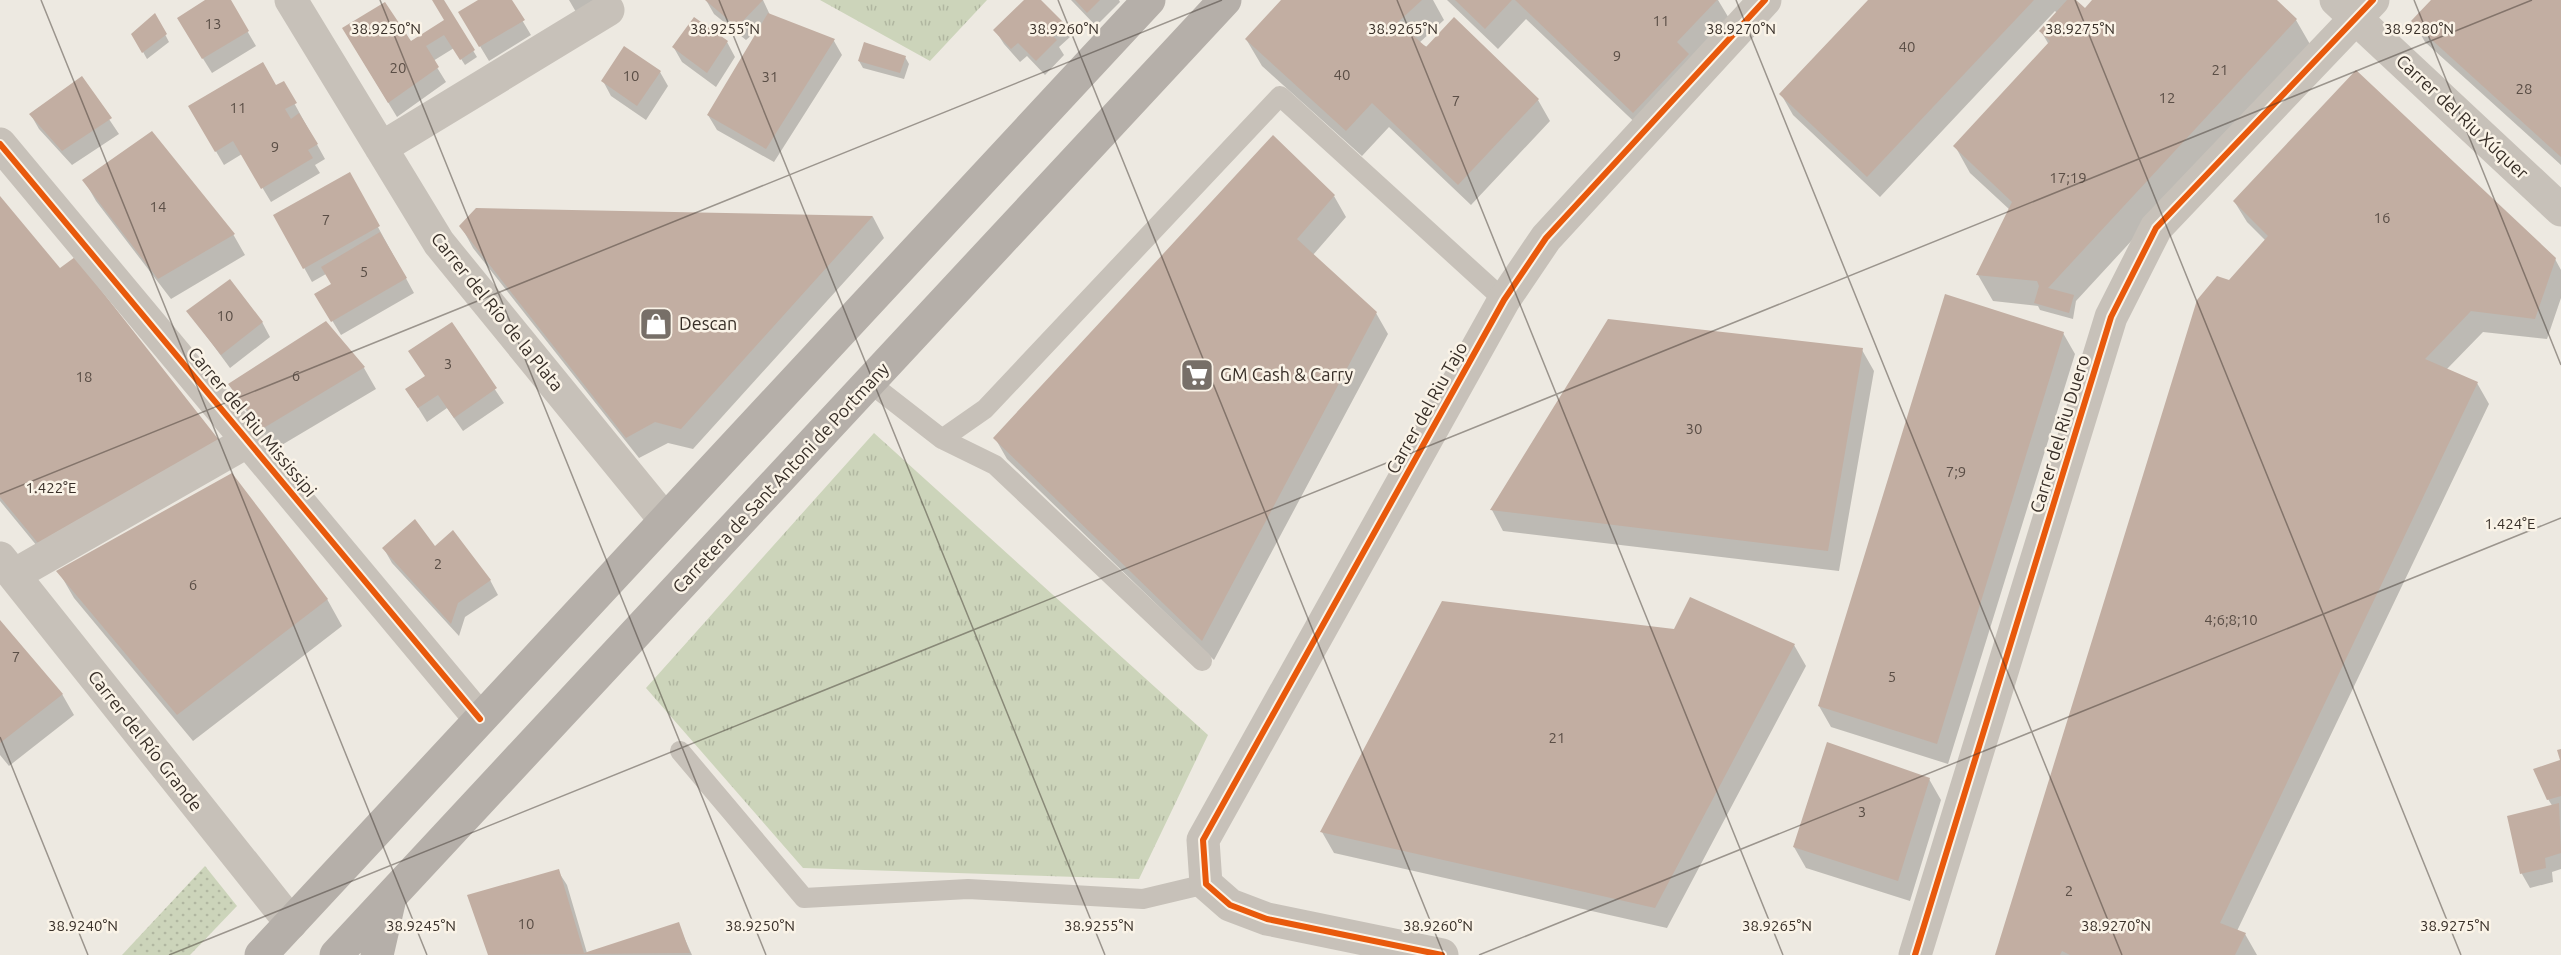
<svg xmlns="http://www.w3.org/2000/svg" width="2561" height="955" viewBox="0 0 2561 955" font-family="Ubuntu,sans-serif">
  <defs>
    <pattern id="grass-tufts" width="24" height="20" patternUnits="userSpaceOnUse" patternTransform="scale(1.5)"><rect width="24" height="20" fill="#ccd4ba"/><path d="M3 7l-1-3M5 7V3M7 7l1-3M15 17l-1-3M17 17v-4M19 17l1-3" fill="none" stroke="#b0b6a0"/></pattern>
    <pattern id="park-dots" width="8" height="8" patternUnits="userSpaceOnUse" patternTransform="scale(1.5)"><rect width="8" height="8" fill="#ccd4ba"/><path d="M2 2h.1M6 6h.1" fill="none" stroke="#b0b6a0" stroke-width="1.8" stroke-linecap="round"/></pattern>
  </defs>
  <rect width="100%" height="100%" fill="#ede9e1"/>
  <path fill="url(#grass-tufts)" d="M820 0H987L930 61Z
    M874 433 1208 735 1139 879 803 868 646 688Z"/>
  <path fill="url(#park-dots)" d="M205 866 237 906 190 955H122Z"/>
  <path fill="#0003" d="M208 0H229L256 46 212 73 187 33Z
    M433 0H442L477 57 465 65 454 48 433 61 446 82 397 117 352 43H410L446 21Z
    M481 0H510L531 35 489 61 460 13Z
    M569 0H599L576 12Z
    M706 0H763L770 15 834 41 842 55 774 162 717 130 708 115 762 26 746 40 714 14Z
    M1026 0H1039L1062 23 1070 37 1059 47 1064 55 1045 75 1027 56 1020 62 1004 44 995 30Z
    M1071 0H1119L1120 2 1096 26Z
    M1283 0H1433L1444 20 1419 43 1538 100 1550 121 1471 205 1389 127 1362 156 1262 66 1246 39Z
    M1447 0H1718L1730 20 1646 133 1526 19 1498 49Z
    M1870 0H2074L2085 10 2094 0H2275L2296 20 2311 46 2076 301 2073 319 2040 310 2038 306 1993 301 1978 275 2010 210 1970 173 1955 146 2049 45 2041 31 2057 13 2055 11 1880 197 1793 115 1781 94Z
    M2433 0H2561V165L2425 42 2413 21Z
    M155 15 169 42 147 59 133 34Z
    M727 42 735 57 716 87 682 62 674 48Z
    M905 57 909 64 904 79 863 68 859 61Z
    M660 72 668 86 646 120 611 96 603 81Z
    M82 79 119 134 72 165 39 129 31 115Z
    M283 83 325 159 315 165 320 173 271 202 242 154 224 165 190 107 276 88Z
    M349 174 414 293 341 335 316 294 333 284 326 274 312 282 275 215Z
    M84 180 233 234 245 255 171 299 96 201Z
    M1334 196 1346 217 1313 255 1376 313 1388 334 1214 660 1007 459 995 438Z
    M0 198 60 270 51 563 0 501Z
    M2234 201 2555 259 2561 270V298L2547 339 2483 332 2446 370 2477 383 2489 404 2237 931 2245 934 2257 955H1996L2230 281 2266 241 2247 222Z
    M477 209 873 217 884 238 693 449 668 443 639 458 473 248 461 226Z
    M188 311 262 322 270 337 230 368Z
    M326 323 364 368 376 389 275 449 242 405 230 385Z
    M451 324 504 403 463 431 447 408 427 422 407 390 426 377Z
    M2063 333 2075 354 1948 764 1831 727 1819 706Z
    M1862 350 1874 371 1839 571 1503 531 1492 510Z
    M434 548 490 580 498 595 465 617 459 636 392 563 384 549Z
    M59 572 327 599 342 626 193 741 74 598Z
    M0 622 62 694 74 715 9 766 0 755Z
    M1794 645 1806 666 1667 928 1334 853 1322 832Z
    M2561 761V869L2552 872 2553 882 2530 888 2522 874 2509 817 2553 807 2548 799Z
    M1929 779 1941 800 1910 901 1806 868 1794 847Z
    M558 871 567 885 587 953 678 924 692 955H489L469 896Z"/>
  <path fill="#c2aea2" d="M205 0H231L249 31 202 59 177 18Z
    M432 0H444L475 50 460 60 444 35 426 46 439 67 388 103 342 28 385 2 411 41 444 20Z
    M478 0H512L525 20 479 47 458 12Z
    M705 0H763L737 27Z
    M1024 0H1041L1063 22 1050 33 1057 40 1036 61 1018 43 1011 49 993 30Z
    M1075 0H1100L1087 13Z
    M1281 0H1422L1398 22 1426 47 1454 17 1539 99 1458 185 1372 103 1346 131 1245 39Z
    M1455 0H1512L1485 29Z
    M1515 0H1717L1677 42 1689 54 1633 113Z
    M1868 0H2034L1867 177 1779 94Z
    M2067 0H2076L2085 8 2092 0H2277L2297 19 2048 288 2074 295 2069 313 2034 303 2039 286 2037 281 1976 275 2012 202 1953 146 2050 41 2039 31Z
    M2431 0H2561V157L2411 21Z
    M155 13 167 34 142 53 131 34Z
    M768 13 835 39 766 149 707 115Z
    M694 17 728 41 707 73 672 47Z
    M864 42 906 56 900 73 858 61Z
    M624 46 661 71 637 106 601 81Z
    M263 62 276 85 284 81 297 103 285 109 291 119 299 113 318 144 308 150 313 158 261 189 233 141 215 152 188 106Z
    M2356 70 2556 258 2535 319 2471 311 2425 359 2478 382 2220 923 2246 933 2235 955H2070L2062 951 2060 955H1995L2197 300 2217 276 2229 280 2268 236 2233 201Z
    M82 76 112 118 62 151 29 114Z
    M152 131 235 234 158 279 82 180Z
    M1273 135 1335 195 1297 239 1377 312 1202 641 993 438Z
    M350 172 380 226 303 269 273 215Z
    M0 196 60 268 75 257 219 440 38 543 0 497Z
    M476 208 873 216 681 429 655 422 626 438 459 226Z
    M380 232 407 278 331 322 314 294 331 284 321 267Z
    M230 279 263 322 221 355 186 311Z
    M1945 294 2064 332 1937 744 1818 706Z
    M1608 319 1863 348 1828 551 1490 510Z
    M326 321 365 367 262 429 228 384Z
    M452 322 497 388 454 418 438 395 418 408 405 389 425 376 408 351Z
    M232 473 328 599 177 715 56 571Z
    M415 519 435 546 453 530 491 580 458 603 451 624 382 548Z
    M1690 597 1795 644 1655 908 1320 832 1442 601 1674 629Z
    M0 620 63 694 0 743Z
    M1827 742 1930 778 1898 881 1793 847Z
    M2561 749V796L2547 800 2533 769 2560 760 2557 750Z
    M2559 803 2561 853 2545 858 2546 868 2520 874 2507 816Z
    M559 869 584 953 679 922 690 953 488 955 467 895Z"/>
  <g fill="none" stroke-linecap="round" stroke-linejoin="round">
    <path stroke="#c7c1b9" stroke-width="20" d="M870 383 942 439 985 409 1280 96 1504 300
      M942 439 995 465 1202 661
      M680 751 804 898 968 889 1143 899 1206 884"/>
    <path stroke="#c7c1b9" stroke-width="33" d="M291 0 439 243 665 520
      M2336 0 2561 210
      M0 144 480 719
      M381 148 608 10
      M0 558 291 923
      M14 575 248 441
      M1442 955 1267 919 1230 905 1206 884 1203 840 1504 300 1546 238 1765 0
      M1915 955 2111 317 2156 228 2373 0"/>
    <path stroke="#b5afa9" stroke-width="33" d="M261 955 1149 0
      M336 955 1225 0
      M377 955 390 898"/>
    <defs>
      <path id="cycleway" d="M0 144 480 719
        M1442 955 1267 919 1230 905 1206 884 1203 840 1504 300 1546 238 1765 0
        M1915 955 2111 317 2156 228 2373 0"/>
    </defs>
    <use href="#cycleway" stroke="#faf3e7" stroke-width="10"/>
    <use href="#cycleway" stroke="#e8590c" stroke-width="6"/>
  </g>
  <path fill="none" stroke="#372e27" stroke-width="1.5" stroke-opacity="0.45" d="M41 0 427 955M380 0 766 955M719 0 1105 955M1058 0 1444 955M1397 0 1783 955M1736 0 2122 955M2075 0 2461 955M2414 0 2561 365M0 494 1222 0M0 737 88 955M169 955 2532 0M1479 955 2561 518"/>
  <defs>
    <symbol id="shop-square" viewBox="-11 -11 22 22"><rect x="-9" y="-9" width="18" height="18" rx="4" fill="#776f68" stroke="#faf3e7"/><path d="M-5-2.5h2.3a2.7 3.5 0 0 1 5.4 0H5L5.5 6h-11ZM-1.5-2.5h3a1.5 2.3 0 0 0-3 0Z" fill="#fff"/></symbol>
    <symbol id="supermarket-square" viewBox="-11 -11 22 22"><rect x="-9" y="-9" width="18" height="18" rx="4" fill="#776f68" stroke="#faf3e7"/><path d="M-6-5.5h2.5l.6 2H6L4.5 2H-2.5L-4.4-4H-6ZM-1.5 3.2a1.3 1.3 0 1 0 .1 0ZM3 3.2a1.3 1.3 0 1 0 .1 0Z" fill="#fff"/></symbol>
  </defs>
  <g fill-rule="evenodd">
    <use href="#shop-square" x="637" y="305" width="38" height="38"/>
    <use href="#supermarket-square" x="1178" y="356" width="38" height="38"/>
  </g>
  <g text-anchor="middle" stroke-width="5" stroke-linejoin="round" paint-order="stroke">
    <g font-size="15" fill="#5a4e46">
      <text x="1661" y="26">11</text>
      <text x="213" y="29">13</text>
      <text x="1907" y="52">40</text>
      <text x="1617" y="61">9</text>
      <text x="398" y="73">20</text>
      <text x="2220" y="75">21</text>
      <text x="1342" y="80">40</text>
      <text x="631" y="81">10</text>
      <text x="770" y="82">31</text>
      <text x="2524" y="94">28</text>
      <text x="2167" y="103">12</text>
      <text x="1456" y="106">7</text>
      <text x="238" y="113">11</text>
      <text x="275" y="152">9</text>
      <text x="2068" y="183">17;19</text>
      <text x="158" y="212">14</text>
      <text x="2382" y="223">16</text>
      <text x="326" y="225">7</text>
      <text x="364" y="277">5</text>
      <text x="225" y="321">10</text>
      <text x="448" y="369">3</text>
      <text x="296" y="381">6</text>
      <text x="84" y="382">18</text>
      <text x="1694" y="434">30</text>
      <text x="1956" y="477">7;9</text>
      <text x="438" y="569">2</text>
      <text x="193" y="590">6</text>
      <text x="2231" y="625">4;6;8;10</text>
      <text x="16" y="662">7</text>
      <text x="1892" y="682">5</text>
      <text x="1557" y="743">21</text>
      <text x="1862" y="817">3</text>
      <text x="2069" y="896">2</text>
      <text x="526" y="929">10</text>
    </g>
    <g font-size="18" fill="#372e27" stroke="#faf3e7">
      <text transform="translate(2462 117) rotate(43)" y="6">Carrer del Riu Xúquer</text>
      <text transform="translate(497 312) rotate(51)" y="6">Carrer del Río de la Plata</text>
      <text transform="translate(1427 408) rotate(-61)" y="6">Carrer del Riu Tajo</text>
      <text transform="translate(252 422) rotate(50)" y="6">Carrer del Riu Mississipi</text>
      <text transform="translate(2060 434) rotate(-73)" y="6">Carrer del Riu Duero</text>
      <text transform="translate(781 478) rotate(-47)" y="6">Carretera de Sant Antoni de Portmany</text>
      <text transform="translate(145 741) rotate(52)" y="6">Carrer del Río Grande</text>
    </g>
    <g font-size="18" fill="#372e27" stroke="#faf3e7" text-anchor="start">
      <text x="679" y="330">Descan</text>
      <text x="1220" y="381">GM Cash &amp; Carry</text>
    </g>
  </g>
  <g font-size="15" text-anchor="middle" fill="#372e27" stroke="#faf3e7" stroke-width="5" stroke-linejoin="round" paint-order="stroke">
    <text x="1403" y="34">38.9265°N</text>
    <text x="2419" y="34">38.9280°N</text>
    <text x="386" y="34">38.9250°N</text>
    <text x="725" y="34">38.9255°N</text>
    <text x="1064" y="34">38.9260°N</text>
    <text x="1741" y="34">38.9270°N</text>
    <text x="2080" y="34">38.9275°N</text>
    <text x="51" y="493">1.422°E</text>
    <text x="2510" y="529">1.424°E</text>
    <text x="83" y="931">38.9240°N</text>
    <text x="421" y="931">38.9245°N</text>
    <text x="760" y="931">38.9250°N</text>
    <text x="1099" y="931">38.9255°N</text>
    <text x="1438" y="931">38.9260°N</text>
    <text x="1777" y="931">38.9265°N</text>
    <text x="2116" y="931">38.9270°N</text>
    <text x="2455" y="931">38.9275°N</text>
  </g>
</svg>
